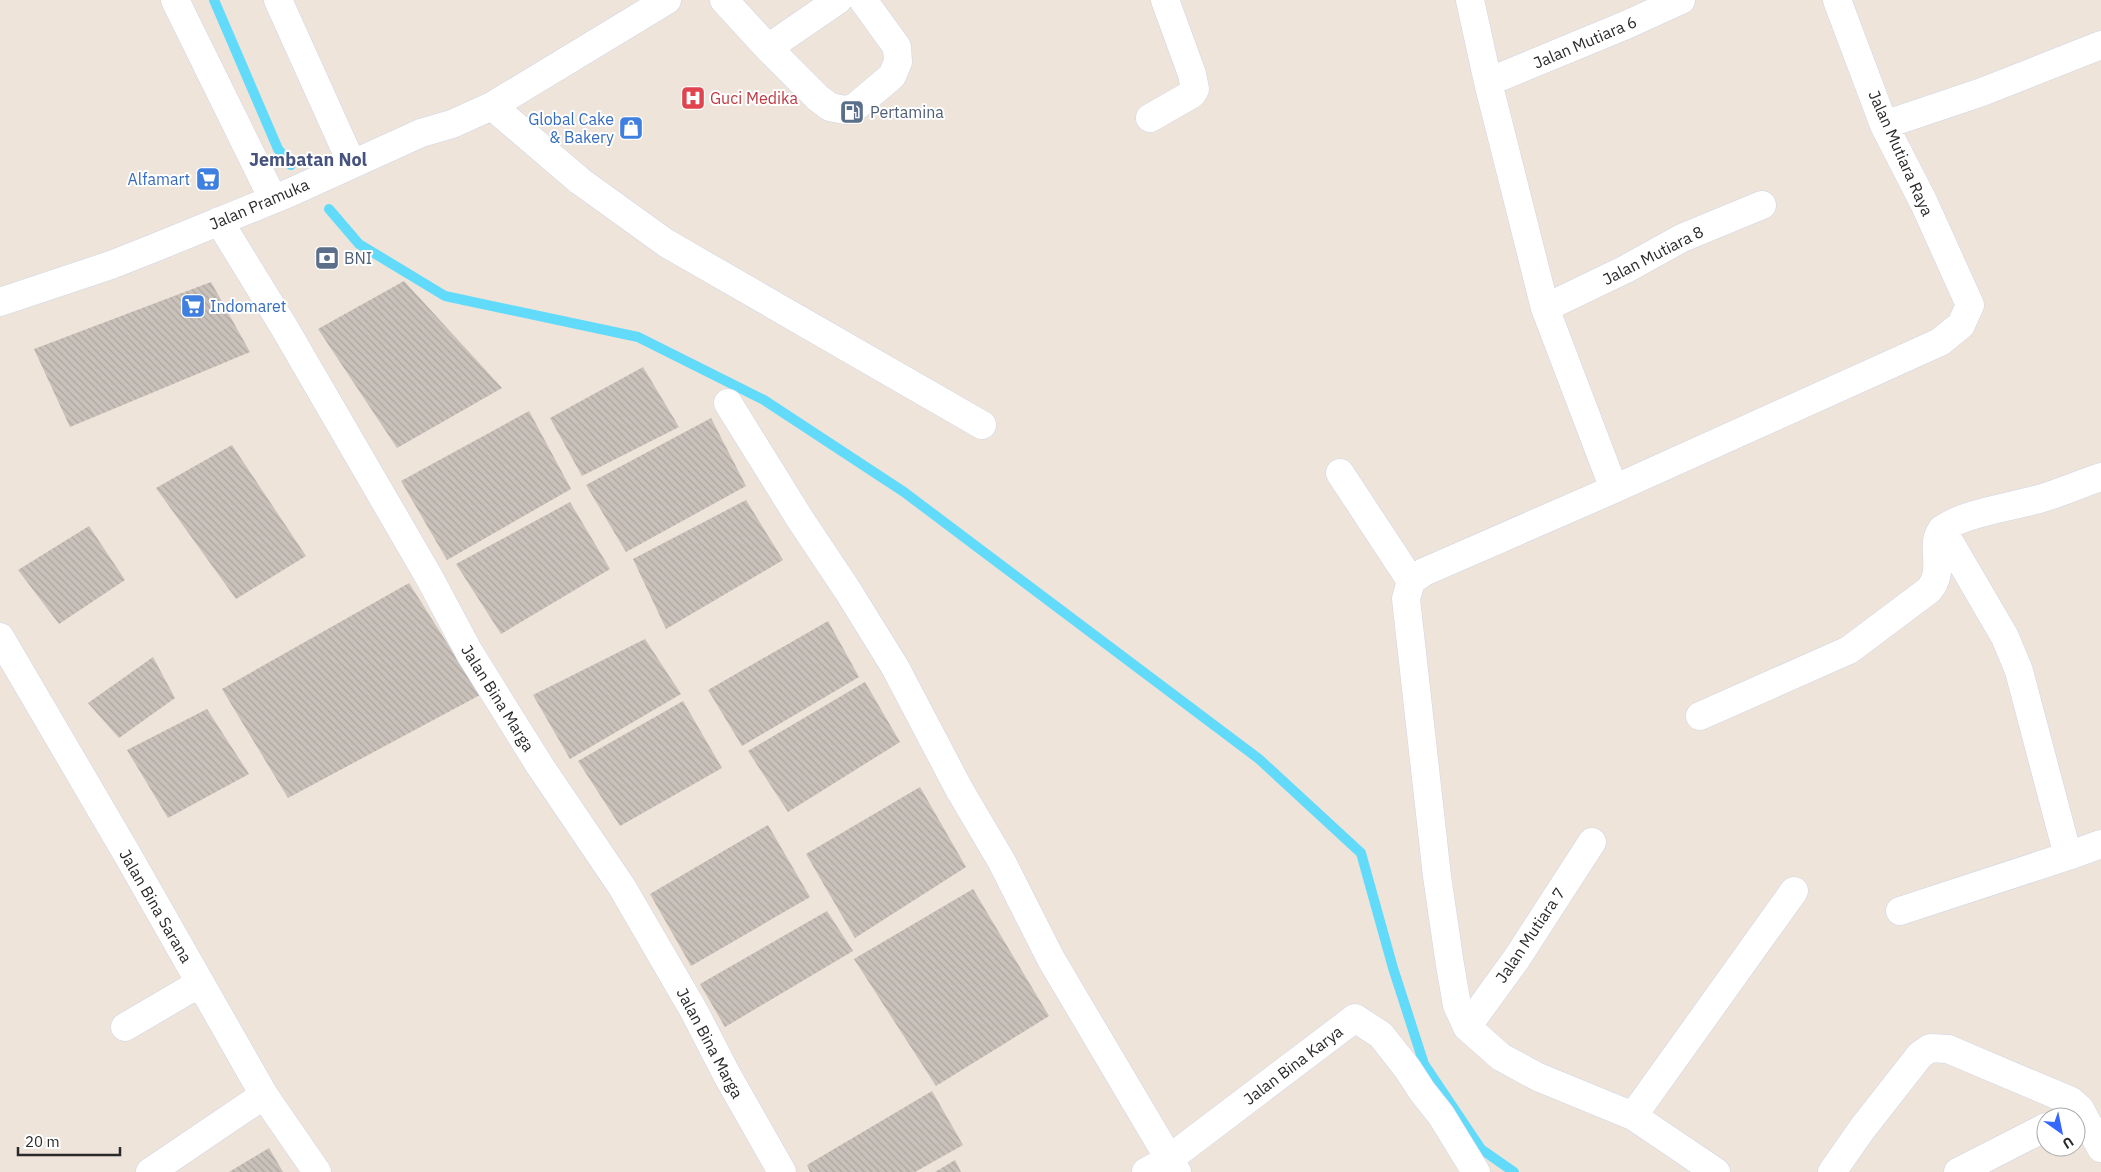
<svg xmlns="http://www.w3.org/2000/svg" width="2101" height="1172" viewBox="0 0 2101 1172" font-family="'IBM Plex Sans',sans-serif">
  <defs>
    <pattern id="building-back-hatch" width="6" height="6" patternUnits="userSpaceOnUse" patternTransform="scale(1.25)"><rect width="6" height="6" fill="#c9c1ba"/><path d="M-1 5l2 2M0 0l6 6M5-1l2 2" fill="none" stroke="#ada6a0"/></pattern>
  </defs>
  <rect width="100%" height="100%" fill="#eee4da"/>
  <g fill="none" stroke-linecap="round" stroke-linejoin="round">
    <path stroke="#62dbfb" stroke-width="10" d="M214 0 278 149 291 165
      M329 209 359 244 445 296 638 337 764 400 904 492 1259 759 1361 853 1393 968 1424 1064 1481 1149 1514 1172"/>
  </g>
  <path fill="url(#building-back-hatch)" d="M404 281 502 388 397 448 318 329Z
    M211 282 250 352 70 427 34 349Z
    M643 367 679 427 582 476 550 418Z
    M529 411 571 489 447 560 401 481Z
    M711 418 746 486 626 552 586 485Z
    M232 445 306 556 236 599 156 488Z
    M746 500 783 560 666 629 633 559Z
    M570 502 610 569 501 634 456 564Z
    M89 526 125 580 59 624 18 570Z
    M409 583 480 695 288 798 222 689Z
    M828 621 859 677 742 746 708 690Z
    M645 639 681 694 570 759 533 695Z
    M153 657 175 698 119 738 88 703Z
    M865 682 900 742 788 812 748 751Z
    M683 701 722 768 620 826 578 761Z
    M207 709 249 774 168 818 127 750Z
    M920 787 966 867 855 938 806 854Z
    M768 825 810 897 691 966 650 894Z
    M973 889 1049 1016 936 1086 854 959Z
    M827 911 853 951 725 1027 700 984Z
    M932 1091 963 1145 915 1172H810L807 1165Z
    M269 1148 283 1172H229Z
    M955 1160 961 1172H935Z"/>
  <g fill="none" stroke-linecap="round" stroke-linejoin="round">
    <defs>
      <path id="minor" d="M175 0 273 199
        M278 0 352 164
        M724 0 768 48 818 98 830 107 845 110 854 108 892 76 898 62 897 47 863 0
        M1470 0 1488 82 1545 308 1614 489
        M768 48 838 0
        M1488 82 1626 25 1681 0
        M492 106 580 181 666 243 982 425
        M1150 118 1192 94 1195 89 1192 74 1165 0
        M1884 125 1982 92 2101 45
        M219 221 284 327 429 577 469 652 540 766 622 887 694 1011 727 1075 782 1172
        M0 302 111 265 154 248 289 193 421 133 452 124 492 106 667 0
        M1545 308 1626 269 1682 238 1762 205
        M728 403 800 519 848 591 895 667 959 789 1002 862 1051 959 1177 1172
        M1340 473 1411 581 1406 599 1437 876 1450 965 1457 1005 1467 1027 1501 1057 1538 1077 1633 1116 1716 1172
        M1942 529 2005 637 2019 671 2068 856 2101 844
        M1411 581 1424 572 1614 489 1940 342 1961 325 1970 305 1924 203 1884 125 1837 0
        M0 637 127 854 264 1095 317 1172
        M1700 716 1849 650 1929 590C1947 571 1928 542 1943 529 1961 514 2015 506 2039 499 2060 493 2080 484 2101 477
        M1900 911 2068 856
        M125 1027 200 983
        M1467 1027 1517 958 1592 842
        M1633 1116 1794 891
        M150 1172 264 1095
        M1146 1172 1169 1159 1355 1018 1381 1035 1407 1068 1422 1091 1441 1115 1476 1172
        M1832 1172 1862 1129 1920 1055 1930 1048 1948 1049 2071 1101 2080 1109 2101 1148
        M1958 1172 2046 1127"/>
    </defs>
    <use href="#minor" stroke="#cfd5e5" stroke-width="29"/>
    <use href="#minor" stroke="#fff" stroke-width="28"/>
  </g>
  <defs>
    <symbol id="hospital-square" viewBox="-11 -11 22 22"><rect x="-9" y="-9" width="18" height="18" rx="4" fill="#e0444e" stroke="#fff"/><path d="M-5-5h3v3.5h4V-5h3V5h-3V1.5h-4V5h-3Z" fill="#fff"/></symbol>
    <symbol id="fuel-square" viewBox="-11 -11 22 22"><rect x="-9" y="-9" width="18" height="18" rx="4" fill="#5c6f8a" stroke="#fff"/><path d="M-5.5-6h7V0h2V4h1.3V-2.5L3-4.5l.8-.8L6-3V5H2.5V1h-1V6h-7ZM-4.2-4.7v3.2H.2V-4.7Z" fill="#fff"/></symbol>
    <symbol id="shop-square" viewBox="-11 -11 22 22"><rect x="-9" y="-9" width="18" height="18" rx="4" fill="#3f7fe0" stroke="#fff"/><path d="M-5-2.5h2.3a2.7 3.5 0 0 1 5.4 0H5L5.5 6h-11ZM-1.5-2.5h3a1.5 2.3 0 0 0-3 0Z" fill="#fff"/></symbol>
    <symbol id="supermarket-square" viewBox="-11 -11 22 22"><rect x="-9" y="-9" width="18" height="18" rx="4" fill="#3f7fe0" stroke="#fff"/><path d="M-6-5.5h2.5l.6 2H6L4.5 2H-2.5L-4.4-4H-6ZM-1.5 3.2a1.3 1.3 0 1 0 .1 0ZM3 3.2a1.3 1.3 0 1 0 .1 0Z" fill="#fff"/></symbol>
    <symbol id="bank-square" viewBox="-11 -11 22 22"><rect x="-9" y="-9" width="18" height="18" rx="4" fill="#5c6f8a" stroke="#fff"/><path d="M-6-4H6V4H-6ZM0-2.3a2.3 2.3 0 1 0 0 4.6a2.3 2.3 0 1 0 0-4.6Z" fill="#fff"/></symbol>
  </defs>
  <g fill-rule="evenodd">
    <use href="#hospital-square" x="679" y="84" width="28" height="28"/>
    <use href="#fuel-square" x="838" y="98" width="28" height="28"/>
    <use href="#shop-square" x="617" y="114" width="28" height="28"/>
    <use href="#supermarket-square" x="194" y="165" width="28" height="28"/>
    <use href="#bank-square" x="313" y="244" width="28" height="28"/>
    <use href="#supermarket-square" x="179" y="292" width="28" height="28"/>
  </g>
  <g text-anchor="middle" stroke-width="4" stroke-linejoin="round" paint-order="stroke">
    <g font-size="16" fill="#2a2a2a" stroke="#fff">
      <text transform="translate(1585 42) rotate(-23)" y="6">Jalan Mutiara 6</text>
      <text transform="translate(1901 153) rotate(66)" y="6">Jalan Mutiara Raya</text>
      <text transform="translate(259 204) rotate(-23)" y="6">Jalan Pramuka</text>
      <text transform="translate(1653 255) rotate(-27)" y="6">Jalan Mutiara 8</text>
      <text transform="translate(498 698) rotate(58)" y="6">Jalan Bina Marga</text>
      <text transform="translate(156 906) rotate(60)" y="6">Jalan Bina Sarana</text>
      <text transform="translate(1530 935) rotate(-56)" y="6">Jalan Mutiara 7</text>
      <text transform="translate(710 1043) rotate(62)" y="6">Jalan Bina Marga</text>
      <text transform="translate(1293 1065) rotate(-37)" y="6">Jalan Bina Karya</text>
    </g>
    <g font-size="16" fill="#be3a42" stroke="#fff" text-anchor="start">
      <text x="710" y="104">Guci Medika</text>
    </g>
    <g font-size="16" fill="#4e5e75" stroke="#fff" text-anchor="start">
      <text x="870" y="118">Pertamina</text>
      <text x="344" y="264">BNI</text>
    </g>
    <g font-size="16" fill="#366cbe" stroke="#fff" text-anchor="end">
      <text x="614" y="125">Global Cake<tspan x="614" dy="18">&amp; Bakery</tspan></text>
      <text x="190" y="185">Alfamart</text>
      <text x="210" y="312" text-anchor="start">Indomaret</text>
    </g>
    <g font-size="18" font-weight="bold" fill="#46537f" stroke="#fff">
      <text x="308" y="166">Jembatan Nol</text>
    </g>
  </g>
  <g transform="translate(2061 1132) rotate(147)"><circle r="24" fill="#ffffff" stroke="#aaaaaa"/>
  <path d="M0-4L9 19L0 12L-9 19Z" fill="#3667ff"/>
  <text y="-8" font-size="14" font-weight="bold" text-anchor="middle" fill="#2a2a2a">U</text>
  </g>
  <path d="M18 1147v8h102v-8" fill="none" stroke="#2a2a2a" stroke-width="2.5"/>
  <text x="25" y="1147" font-size="15" fill="#2a2a2a" stroke="#ffffff" stroke-width="4" paint-order="stroke">20 m</text>
</svg>
